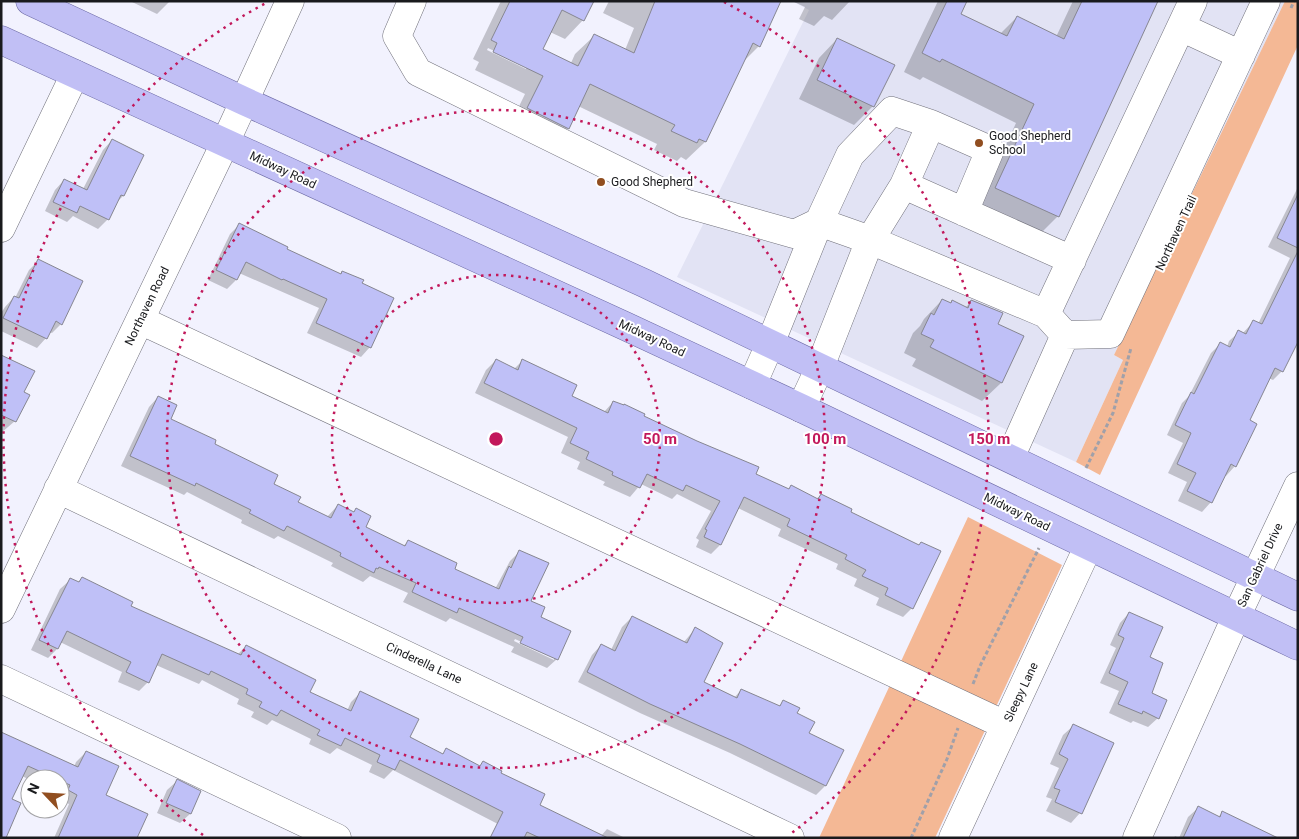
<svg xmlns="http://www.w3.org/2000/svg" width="1299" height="839" viewBox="0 0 1299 839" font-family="Roboto,sans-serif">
  <rect width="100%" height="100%" fill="#f2f2fe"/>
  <path fill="#e2e3f4" d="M792 1H1285L1114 355 1123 360 1076 462 677 277 809 10Z"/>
  <path fill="#f4b895" d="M1285 1H1298V45L1100 475 1076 462 1123 360 1114 355Z
    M968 517 1062 565 935 838H819Z"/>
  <path fill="#0003" fill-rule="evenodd" d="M130 1H170L157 14Z
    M501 1H592L583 20 565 39 550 32 541 50 571 63 575 54 594 36 625 50 634 28 603 13 609 1H769L759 46 742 63 705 142 686 160 681 157 677 161 654 150 657 144 578 106 568 128 549 147 509 127 525 94 475 70 479 62 473 59ZM488 48 526 66V69L487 50Z
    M792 1H850L832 20 824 16 814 26 799 19 805 7Z
    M938 1H965L959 14 1000 34 1017 17 1056 37 1073 1H1157L1058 216 1039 235 978 206 1016 123 923 77 920 80 904 72Z
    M837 39 873 106 854 125 799 99 819 58Z
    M112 140 123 196 116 203 108 219 98 229 73 216 67 222 45 211 55 190 64 180 83 189 103 150Z
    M1298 187V339L1282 371 1273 380 1268 378 1248 421 1235 466 1226 476 1224 475 1211 502 1202 512 1178 501 1187 482 1168 473 1183 443 1167 435 1182 403 1189 396 1211 353 1220 344 1227 347 1229 341 1239 332 1242 334 1253 322 1258 324 1290 258 1268 247Z
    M239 225 285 250 340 275 342 272 361 284 370 347 361 357 307 333 319 308 239 273 236 280 227 289 208 280 230 234Z
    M38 261 61 324 52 333 49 332 46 338 37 348 1 331V313L5 307 14 297 15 298 29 270Z
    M942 300 950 304 952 302 965 308 972 301 996 325 1022 337 1001 383 982 401 912 366 916 359 904 353 913 333 920 326 924 319Z
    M1 356 23 393 15 421 1 433Z
    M496 360 514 369 523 360 570 397 604 412 613 402 788 490 816 499 821 495 849 513 912 608 903 617 876 605 879 598 854 586 857 579 836 569 838 564 778 536 781 529 738 508 720 545 711 554 696 547 699 540 696 538 711 511 677 494 672 499 641 484 630 497 603 485 605 482 577 469 580 462 561 453 568 437 475 393 486 370Z
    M158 397 169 419 213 444 297 502 327 517 338 505 353 513 356 510 364 527 403 546 408 542 453 570 495 589 510 561 520 551 530 602 539 617 557 659 547 668 511 652 514 647 450 618 446 622 403 602 408 593 370 576 363 582 331 566 333 563 278 536 274 539 241 523 242 520 187 492 184 495 121 466 149 407ZM515 639 554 657V660L514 641Z
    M82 579 129 606 237 655 246 646 308 692 347 711 351 702 361 692 409 738 442 755 446 750 479 767 483 763 500 774 538 806 601 836 607 829 625 838H525L393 770 384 779 369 772 372 765 337 748 330 754 309 744 311 739 272 720 267 725 251 717 254 712 237 704 239 699 202 680 199 684 156 665 148 682 139 691 118 682 122 672 60 642 57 649 48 658 31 650 60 589 70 580 77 583Z
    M1129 613 1148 658 1150 694 1158 718 1148 727 1133 721 1131 723 1109 713 1119 691 1100 683 1116 648 1110 645 1120 623Z
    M632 617 683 643 695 629 702 683 734 698 741 690 778 707 783 702 795 714 808 734 825 786 816 795 730 753 640 713 578 682 592 655 601 645 611 650 622 627Z
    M1073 726 1080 813 1071 823 1046 811 1052 799 1046 797 1059 768 1050 764 1063 735Z
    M1 739 74 767 76 762 86 752 104 795 136 838H54L69 804 60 800 61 794H60V779L30 780 22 776 11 800 9 826Z
    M177 781 200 792 190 814 180 823 157 813 167 790Z
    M1198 808 1218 817 1223 812 1248 838H1174L1175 836 1179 838 1188 817Z"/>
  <path fill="#bfc0f7" stroke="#868691" d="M510 1H594L584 21 562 10 543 49 578 66 594 34 634 53 655 1H781L760 47 753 43 706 142 699 139 697 143 671 131 675 125 590 84 569 129 527 108 543 76 493 52 497 43 491 40Z
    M947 1H967L961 14 1007 36 1017 16 1064 39 1082 1H1158L1059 217 995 188 1034 104 942 59 940 62 922 53Z
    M837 38 895 65 874 107 817 80Z
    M112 139 144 155 124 196 121 195 109 220 80 206 77 213 53 202 64 179 87 190Z
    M1298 194V248L1277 238Z
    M239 223 288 247 287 249 341 274 342 271 364 280 362 283 394 298 371 348 316 323 327 299 283 279 282 280 246 262 237 280 216 270Z
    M1298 251V342L1283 372 1275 368 1250 420 1257 424 1236 467 1231 464 1212 503 1187 491 1196 473 1177 464 1191 433 1175 425 1191 392 1194 394 1220 342 1230 347 1238 330 1246 334 1253 320 1262 324Z
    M38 259 83 281 62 325 56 321 47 339 3 318 14 296 19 298Z
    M942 299 951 303 952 300 968 308 971 300 1003 313 998 324 1024 336 1002 383 930 347 934 340 921 334 931 313 934 315Z
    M1 355 35 371 24 392 30 395 16 422 1 415Z
    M496 359 518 370 522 359 577 385 572 396 589 404 608 413 613 401 624 405V404L645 414 644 416 697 441 759 467 756 474 789 489 791 485 818 499 821 494 852 509 851 512 919 545 921 542 941 551 913 609 885 595 888 588 862 576 866 570 845 559 847 555 787 526 790 519 744 497 721 545 704 537 707 530 705 529 720 501 686 485 683 491 647 474 640 488 612 475 613 472 586 459 589 452 570 443 577 428 484 383Z
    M158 396 177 405 171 419 216 440 215 444 278 475 274 484 301 497 298 502 331 518 338 504 354 512 356 508 371 516 366 527 405 546 408 540 457 563 455 569 499 589 509 566 511 568 519 550 549 563 531 601 545 607 541 617 571 631 558 660 520 643 523 637 459 608 457 613 412 592 416 583 379 567 378 569 376 568 374 573 340 556 341 553 287 526 284 531 249 513 251 510 196 483 195 486 130 456Z
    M82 577 133 602 131 606 241 655 246 645 316 680 310 692 351 711 360 691 419 719 410 737 443 754 446 748 480 766 483 761 502 771 501 773 545 794 540 805 608 838H540L527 832 524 838H490L503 812 400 760 395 770 377 762 380 755 345 738 341 746 317 735 320 730 281 710 277 716 259 707 262 702 246 694 248 689 211 671 209 675 162 654 149 683 126 672 131 662 67 631 58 649 39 640 70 578 79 582Z
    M1129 612 1163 627 1150 657 1163 663 1152 693 1167 700 1159 719 1143 711 1142 714 1118 704 1128 682 1109 673 1124 638 1118 635Z
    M632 616 687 643 695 627 723 643 704 682 737 698 741 689 780 706 783 700 800 708 797 713 815 722 809 733 844 750 826 786 740 744 650 704 587 672 601 644 615 651Z
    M1073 724 1114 743 1082 814 1055 802 1060 790 1054 788 1068 759 1059 754Z
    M1 732 78 767 86 751 119 766 106 795 148 814 137 838H58L77 795 68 790 70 785 28 766 12 799 21 803 6 838H1Z
    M177 779 201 791 191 814 166 803Z
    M1198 806 1220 817 1222 811 1278 838H1183Z"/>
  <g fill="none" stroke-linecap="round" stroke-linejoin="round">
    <defs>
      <path id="minor" d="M412 1 397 36 418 72 684 203 794 234 819 222 870 240 1046 314
        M1193 1 1046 314 1065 335 1110 334 1266 1
        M1181 27 1241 55
        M931 124 990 150 964 212
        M1 228 75 74
        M140 320 1005 725
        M752 385 770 344 819 222 850 155 892 111 931 124 904 185 1072 260
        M801 408 820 367 870 240 904 185
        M1010 458 1065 335
        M58 489 790 838
        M1 609 225 143 290 1
        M1 679 337 838
        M953 838 1088 547
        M1137 838 1236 617 1298 486"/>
      <path id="major" d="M30 1 244 101 644 283 1298 597
        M1 40 625 326 801 408 1298 646"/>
    </defs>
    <use href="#minor" stroke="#71717b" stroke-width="29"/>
    <use href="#major" stroke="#6c6aa5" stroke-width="29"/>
    <path stroke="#a0a0a9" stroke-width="3" stroke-dasharray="4 2.5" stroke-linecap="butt" d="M1291 8 1294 1
      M1086 468 1113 413 1131 348
      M973 684 980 666 1039 548
      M911 838 947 759 958 728"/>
    <use href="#minor" stroke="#fff" stroke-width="28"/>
    <use href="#major" stroke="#c1bff5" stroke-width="28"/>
  </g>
  <g fill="none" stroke="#c2185b" stroke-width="2.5" stroke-dasharray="2.5 5">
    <circle cx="496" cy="439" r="164"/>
    <circle cx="496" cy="439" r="329"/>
    <path d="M203 835A493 493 0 0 1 268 2M724 2A493 493 0 0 1 789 835"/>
  </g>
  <g fill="#914e20" stroke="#fff" stroke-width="2">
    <circle cx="979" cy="143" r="5"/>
    <circle cx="601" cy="182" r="5"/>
  </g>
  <g text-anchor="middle" stroke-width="4" stroke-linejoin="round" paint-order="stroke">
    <g font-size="12" fill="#191a1d" stroke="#fff" text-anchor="start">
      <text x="989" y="140">Good Shepherd<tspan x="989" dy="14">School</tspan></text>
      <text x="611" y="186">Good Shepherd</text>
    </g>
    <g font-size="12" fill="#191a1d" stroke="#fff">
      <text transform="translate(283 170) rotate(25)" y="4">Midway Road</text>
      <text transform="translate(1176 233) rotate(-65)" y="4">Northaven Trail</text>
      <text transform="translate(147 306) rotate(-64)" y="4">Northaven Road</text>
      <text transform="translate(652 338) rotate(25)" y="4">Midway Road</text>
      <text transform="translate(1017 512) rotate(26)" y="4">Midway Road</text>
      <text transform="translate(1260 565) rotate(-65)" y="4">San Gabriel Drive</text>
      <text transform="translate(424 663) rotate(25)" y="4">Cinderella Lane</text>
      <text transform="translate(1021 692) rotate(-65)" y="4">Sleepy Lane</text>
    </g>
  </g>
  <circle cx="496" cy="439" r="8" fill="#c2185b" stroke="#fff" stroke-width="2.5"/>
  <g font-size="15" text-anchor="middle" font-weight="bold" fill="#c2185b" stroke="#fff" stroke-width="4" stroke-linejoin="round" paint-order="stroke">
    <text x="660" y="444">50 m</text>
    <text x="825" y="444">100 m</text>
    <text x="989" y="444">150 m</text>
  </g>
  <rect width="1299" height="839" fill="none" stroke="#191a1d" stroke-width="5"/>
  <g transform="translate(45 794) rotate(295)"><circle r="24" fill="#ffffff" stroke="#a3a3a5"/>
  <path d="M0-4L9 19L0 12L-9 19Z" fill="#914e20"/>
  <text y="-8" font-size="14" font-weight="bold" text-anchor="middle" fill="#191a1d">N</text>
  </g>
</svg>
